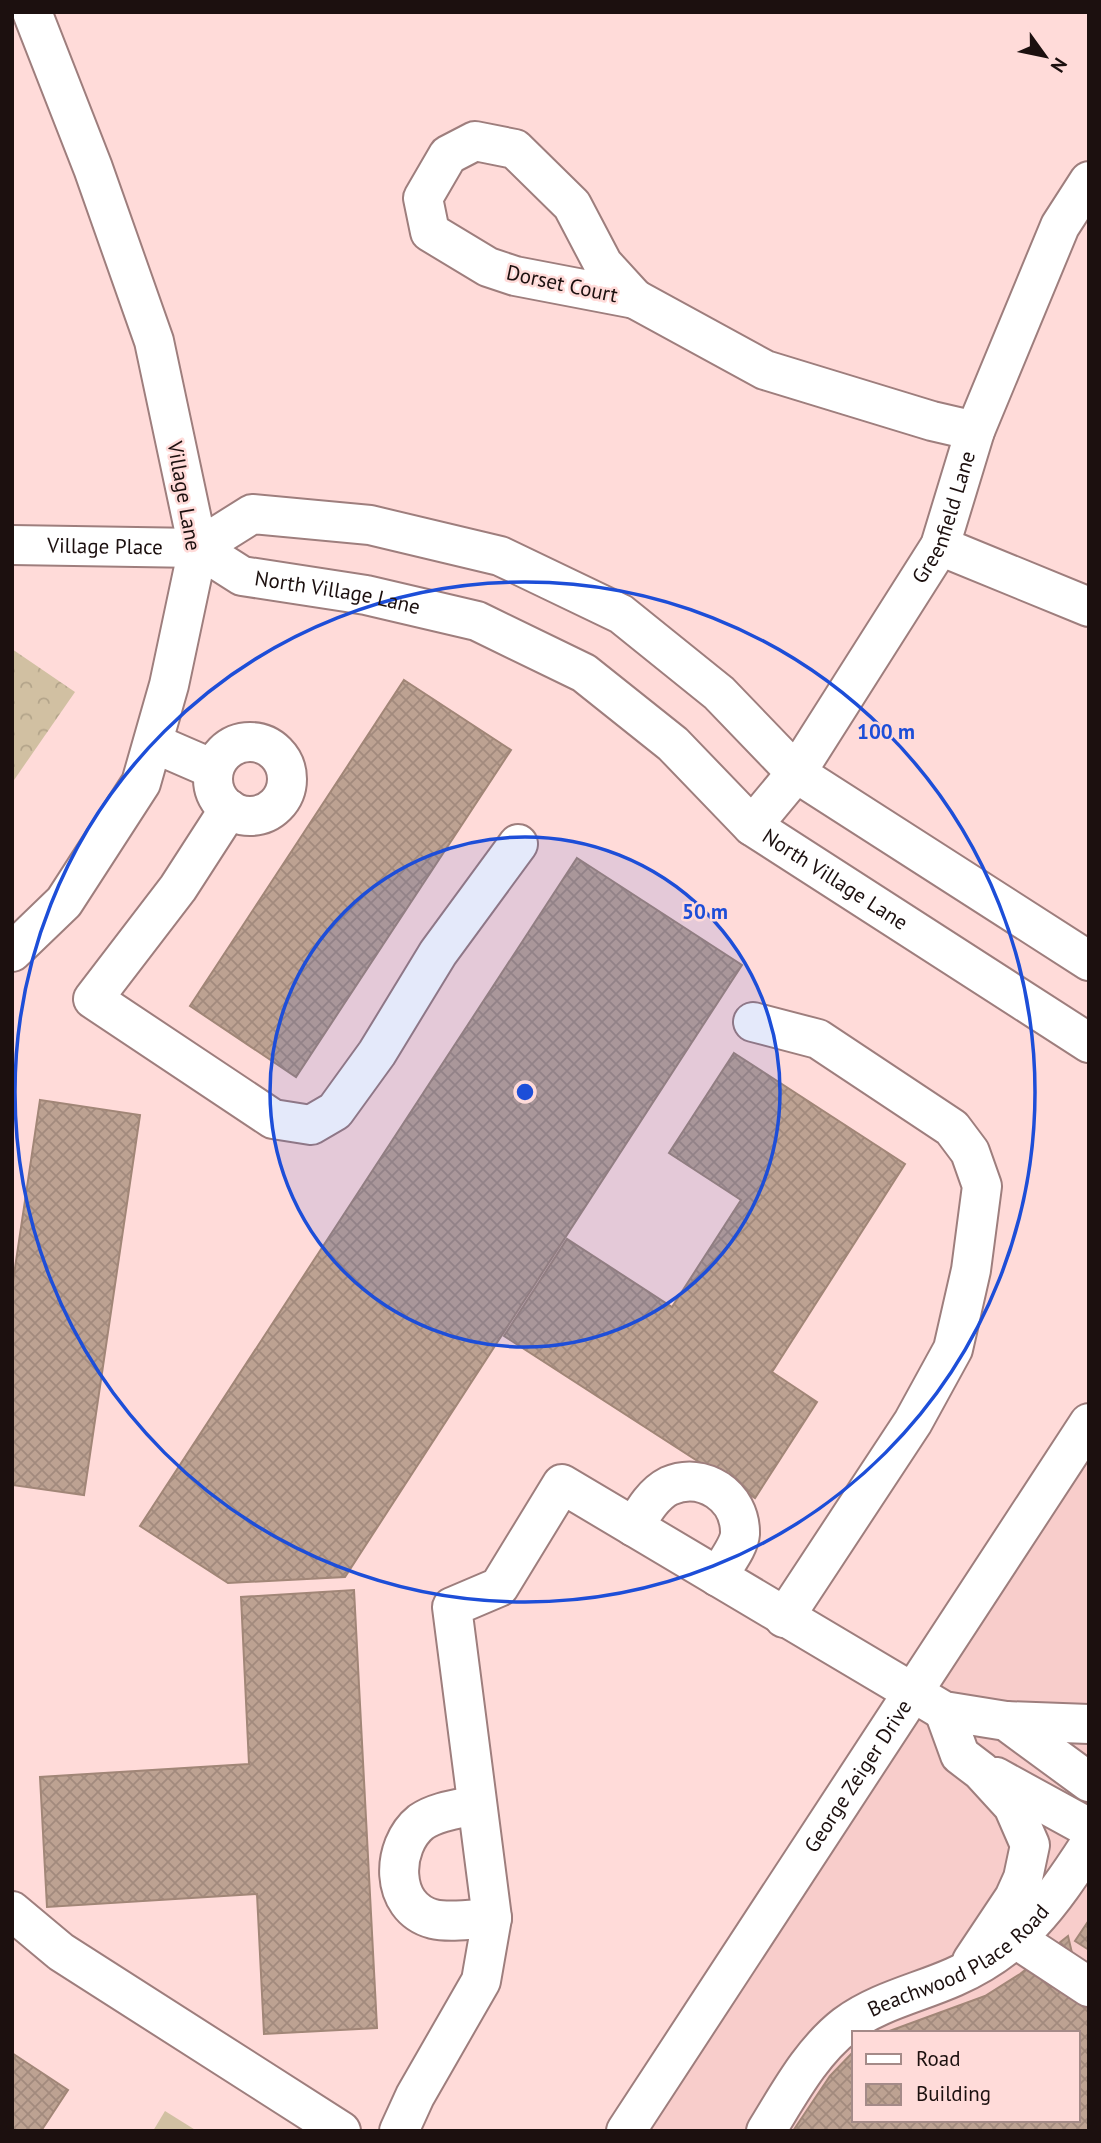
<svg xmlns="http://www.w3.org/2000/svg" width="1101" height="2143" viewBox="0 0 1101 2143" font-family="'PT Sans',sans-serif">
  <defs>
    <pattern id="park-crowns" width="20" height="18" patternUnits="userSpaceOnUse" patternTransform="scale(1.75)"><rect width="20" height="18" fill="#d1c0a2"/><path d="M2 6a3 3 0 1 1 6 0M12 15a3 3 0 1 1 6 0" fill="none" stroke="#b3a48a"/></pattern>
    <pattern id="building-cross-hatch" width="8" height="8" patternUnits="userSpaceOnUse" patternTransform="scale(1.75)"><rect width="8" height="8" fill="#bda292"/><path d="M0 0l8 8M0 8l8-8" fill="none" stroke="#a28a7d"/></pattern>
  </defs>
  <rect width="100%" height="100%" fill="#ffdbd9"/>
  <path fill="#f8cdcb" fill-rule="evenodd" d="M1089 1424V2131H626ZM854 2033H1078V2120H854Z"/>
  <path fill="#d1c0a2" d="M165 2111 197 2131H153Z"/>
  <path fill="url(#park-crowns)" d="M12 649 75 692 12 783Z"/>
  <path fill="url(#building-cross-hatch)" stroke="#a18677" stroke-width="2" d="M404 680 511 750 296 1077 190 1006Z
    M577 858 742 965 345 1577 228 1583 140 1526Z
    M734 1053 905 1164 772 1372 817 1402 755 1498 504 1336 567 1239 672 1307 741 1200 669 1153Z
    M40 1100 140 1115 84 1495 12 1485V1288Z
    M354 1590 377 2028 264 2034 257 1894 47 1907 40 1777 249 1764 241 1597Z
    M1089 1920V1950L1075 1941Z
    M1068 1936 1072 1953 1089 1965V2131H793L830 2076 854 2051V2120H1078V2033H884L985 1996 1020 1974Z
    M12 2053 68 2090 41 2131H12Z"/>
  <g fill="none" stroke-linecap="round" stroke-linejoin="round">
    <defs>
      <g id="minor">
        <path d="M475 141 515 149 572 205 603 264 635 299 515 276 488 267 430 232 423 198 448 155Z"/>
        <path d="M635 299 765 370 932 421 975 431"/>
        <path id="s1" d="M12 545 198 548"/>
        <path d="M940 546 1089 607"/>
        <path id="s2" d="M198 548 242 576 366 595 477 621 584 673 673 744 752 826 1089 1043"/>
        <path d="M198 548 252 514 370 525 500 556 621 614 719 693 796 773 1089 961"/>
        <circle cx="250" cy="779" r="37"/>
        <path d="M153 743 213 769"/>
        <path d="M229 809 178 888 93 999 273 1119 311 1125 335 1111 377 1053 438 953 518 844"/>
        <path id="s3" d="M752 826 796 773 940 546 975 431 1060 226 1089 181"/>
        <path d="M12 952 64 902 141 783 169 685 198 548 154 341 93 168 32 12"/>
        <path d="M753 1022 818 1039 952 1128 970 1152 982 1186 971 1270 953 1349 913 1422 784 1618"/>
        <path d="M634 1527C643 1512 653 1494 669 1486 703 1471 741 1496 740 1534 739 1547 724 1565 718 1577"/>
        <path d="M944 1711 960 1755 981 1771 1013 1806 1030 1845 1023 1878 1014 1898 972 1961"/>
        <path d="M1006 1721 1089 1724"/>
        <path d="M996 1777 1089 1828"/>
        <path d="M477 1805C459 1809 437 1811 421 1822 391 1846 389 1907 433 1919 450 1923 474 1919 492 1918"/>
        <path d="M12 1911 61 1952 341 2131"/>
        <path d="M1016 1939 1089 1987"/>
        <path d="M399 2131 415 2096 481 1981 492 1918 452 1607 499 1587 562 1484 944 1711 1006 1721 1089 1782"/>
        <path id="s4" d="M626 2131 1089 1423"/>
        <path id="s5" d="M766 2131C789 2094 811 2052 846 2025 879 2001 918 1993 954 1977 1020 1948 1051 1904 1089 1845"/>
      </g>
    </defs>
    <use href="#minor" stroke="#9e7e7d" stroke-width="42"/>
    <use href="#minor" stroke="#fff" stroke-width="38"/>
  </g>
  <circle cx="525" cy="1092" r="255" fill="#1d4ed8" fill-opacity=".12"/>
  <g fill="none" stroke="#1d4ed8" stroke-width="3.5">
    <circle cx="525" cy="1092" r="255"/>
    <circle cx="525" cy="1092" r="510"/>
  </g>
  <g text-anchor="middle" stroke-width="5" stroke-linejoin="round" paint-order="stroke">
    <g font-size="21" fill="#1c100f" stroke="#ffdbd9">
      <text transform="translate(562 284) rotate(12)" y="7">Dorset Court</text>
      <text transform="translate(184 496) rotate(80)" y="7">Village Lane</text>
      <text dy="7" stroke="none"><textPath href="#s3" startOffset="366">Greenfield Lane</textPath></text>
      <text dy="7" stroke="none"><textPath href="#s1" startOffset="93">Village Place</textPath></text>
      <text dy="7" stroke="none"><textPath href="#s2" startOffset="149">North Village Lane</textPath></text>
      <text dy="7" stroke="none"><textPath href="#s2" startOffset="737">North Village Lane</textPath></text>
      <text dy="7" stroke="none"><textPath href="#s4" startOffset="424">George Zeiger Drive</textPath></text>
      <text dy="7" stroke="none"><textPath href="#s5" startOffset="264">Beachwood Place Road</textPath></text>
    </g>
  </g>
  <circle cx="525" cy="1092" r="10" fill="#1d4ed8" stroke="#ffdbd9" stroke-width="3.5"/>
  <g font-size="21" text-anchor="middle" font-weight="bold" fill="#1d4ed8" stroke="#ffdbd9" stroke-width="5" stroke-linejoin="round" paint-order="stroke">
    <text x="886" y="739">100 m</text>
    <text x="705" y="919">50 m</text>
  </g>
  <rect width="1101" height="2143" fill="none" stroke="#1c100f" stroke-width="28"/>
  <rect x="852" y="2031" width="228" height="91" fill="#ffdbd9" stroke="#a48a88" stroke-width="2"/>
  <rect x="866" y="2054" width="35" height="10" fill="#ffffff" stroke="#a48a88" stroke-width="2"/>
  <text x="916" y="2066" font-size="21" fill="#1c100f">Road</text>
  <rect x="866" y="2084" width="35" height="21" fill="url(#building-cross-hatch)" stroke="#a48a88" stroke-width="2"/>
  <text x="916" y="2101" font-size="21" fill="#1c100f">Building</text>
  <g transform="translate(1045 56) rotate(123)" stroke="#ffdbd9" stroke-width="5" paint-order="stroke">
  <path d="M0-5L12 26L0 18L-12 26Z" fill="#1c100f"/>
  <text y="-10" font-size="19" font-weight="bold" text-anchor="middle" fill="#1c100f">N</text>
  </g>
</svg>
